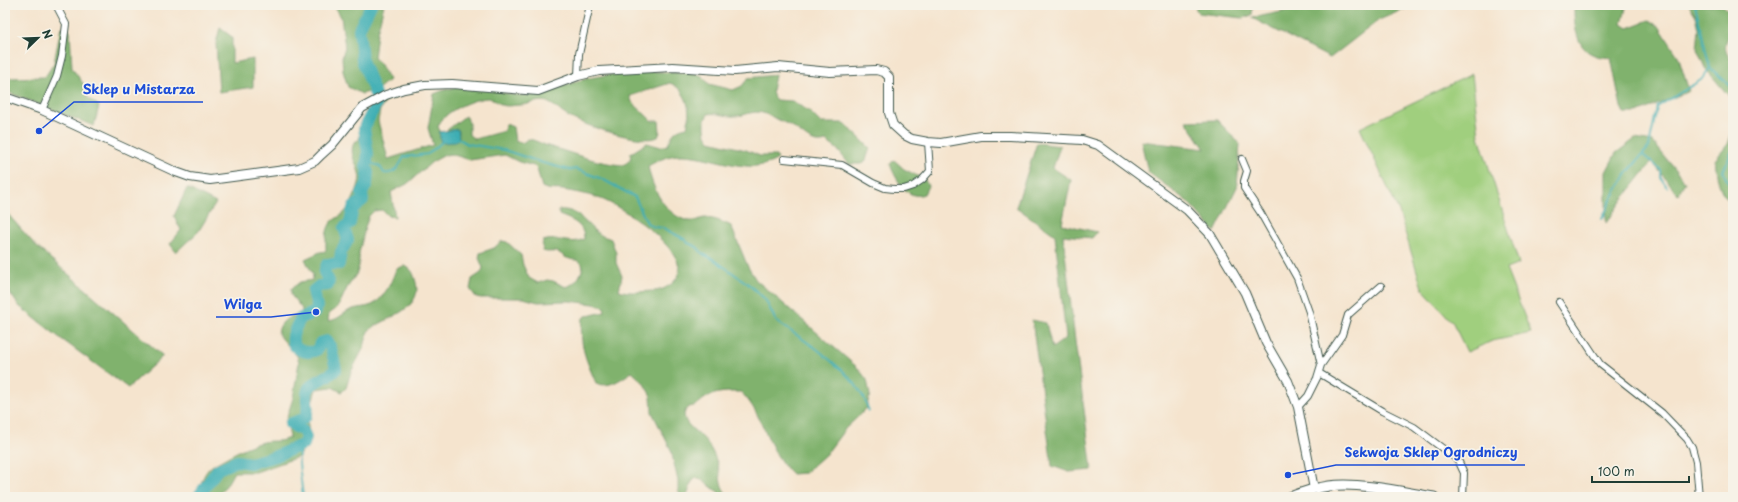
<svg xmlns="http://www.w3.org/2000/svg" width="1738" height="502" viewBox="0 0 1738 502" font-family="'Playpen Sans',sans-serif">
  <rect width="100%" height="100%" fill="#f7f3e8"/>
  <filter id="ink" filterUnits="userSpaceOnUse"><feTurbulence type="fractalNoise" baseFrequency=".025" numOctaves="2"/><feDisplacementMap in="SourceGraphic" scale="8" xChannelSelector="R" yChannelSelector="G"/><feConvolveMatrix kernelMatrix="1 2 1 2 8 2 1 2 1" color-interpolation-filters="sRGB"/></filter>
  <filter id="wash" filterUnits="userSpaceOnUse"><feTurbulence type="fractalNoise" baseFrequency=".012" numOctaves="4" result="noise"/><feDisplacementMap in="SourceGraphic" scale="16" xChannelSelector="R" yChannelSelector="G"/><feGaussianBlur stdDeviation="0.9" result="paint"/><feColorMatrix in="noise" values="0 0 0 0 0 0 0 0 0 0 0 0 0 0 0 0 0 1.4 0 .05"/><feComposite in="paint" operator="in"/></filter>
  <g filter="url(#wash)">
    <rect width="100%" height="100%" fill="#f5e4ce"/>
    <path fill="#a0cf7e" stroke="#608659" d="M1472 74 1479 136 1519 264 1506 269 1531 333 1492 341 1467 352 1453 323 1422 288 1399 212 1360 128Z"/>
    <path fill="#80b26d" stroke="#507850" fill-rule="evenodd" d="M334 5H384L377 33 374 58 380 63 389 80 378 89 362 94 348 87 343 71 342 57 345 47 341 17Z
      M1194 5H1253L1252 15 1243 18 1198 13Z
      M1315 5H1414L1379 20 1330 58 1252 18Z
      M1579 5H1628L1626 8 1622 24 1628 28 1649 20 1659 26 1678 56 1689 91 1637 113H1624L1621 107 1611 58C1605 57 1597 57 1592 54 1576 47 1574 24 1574 9Z
      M1689 5H1722L1733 14V35L1727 39C1722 56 1731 54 1733 65 1735 77 1733 90 1733 101L1705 68 1697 49 1699 29 1696 16Z
      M61 27 70 31 72 68 87 89V97L99 106 94 126 5 91V78L45 77 54 63Z
      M220 28 232 37V63L253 59V87L219 92 216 43Z
      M643 71 697 74 702 76 709 84 733 90 742 86 748 78 775 75C774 84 769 93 776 100L792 101 810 112 821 123H842L846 125 870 148 866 160 862 164H849L837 149 826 141C811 146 803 133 791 126 786 123 768 115 763 113 752 110 745 116 735 116 726 117 717 112 708 114L705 120V128L706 135 710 141 746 150 760 156H776L778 159C748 178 709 153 677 155 667 156 657 161 648 166 652 188 665 216 689 221 694 222 699 219 704 218 714 218 723 222 731 226L748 267 756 280 858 368 867 380 870 395 866 409 845 429 827 453 805 473 792 474C767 451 765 416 741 392 729 392 715 391 704 399 697 404 698 406 688 407 675 421 699 432 706 441 712 450 717 460 719 470 721 479 720 487 727 494L722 495 701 479 696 478C688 483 691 490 686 497L681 496 678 491V481L671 450 652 412 651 396 643 382 632 372C621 379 609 389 596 383 586 360 579 345 582 319L586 316 605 312 604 307 594 304 569 301 538 302 523 298H481L476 297 470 289 472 279 481 273 483 268 479 258 480 253 494 248 502 241 507 242 521 255 523 265 529 278 538 283 547 280 553 281 566 287C572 285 577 281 580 275 588 259 575 261 567 258 562 256 560 252 556 252 551 251 548 253 543 251L542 246 543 241C557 236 571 246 584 239 584 224 572 220 559 215V210C579 208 585 225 599 234 603 237 607 237 611 239L616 253V263L622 276 619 290C630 294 644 291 655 291 664 290 674 284 678 276 690 251 619 204 598 198 587 194 574 192 563 190 555 189 549 191 542 187L537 169 534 166 519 162 505 155 470 160 451 154 445 155 432 162 407 184 391 192 395 217 388 216 382 210 374 211 369 216 366 224 359 253V266L357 273 347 288 340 303 336 309 329 314 328 321C338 320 342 314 350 310 357 307 365 308 372 305 384 299 392 281 396 269L404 266C411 268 413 272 415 279 426 310 385 317 368 331L364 347 351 372 346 388 342 392 332 387 316 389 307 419 310 439 298 457 256 472H234L226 486 214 497H190C205 489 198 474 215 464 229 456 247 445 263 442 272 440 282 443 290 437L286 420 293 398 299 362 297 356 278 334C279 321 289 316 301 314L302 309 291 295V289L300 282 312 280 313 275 305 259 320 252 326 251C326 242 325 233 330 224 333 219 340 217 344 213 351 206 357 191 359 183 363 168 347 159 354 142L359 140C360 135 359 131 360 127 363 113 376 104 388 98L380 110 378 121 388 159 433 145 428 128 434 94C451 86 473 84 491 89 500 91 508 95 518 95 544 98 569 81 595 77 611 74 627 73 643 71ZM670 83C687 90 692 111 687 127 674 129 672 135 668 145L661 147 647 143 631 153 630 160 624 165C598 164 573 153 548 146 541 144 536 140 528 139L522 143 515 141 513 127 506 124 504 131 475 139 469 135V122L465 116 442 134 438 127C442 112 473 98 489 98 494 99 497 103 502 105 507 107 515 105 520 105 529 105 539 99 547 102 555 105 560 112 567 116 583 125 641 145 658 137L660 132 659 121H652L632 102 630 96Z
      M1217 120 1240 144 1237 187 1215 232 1188 202 1148 172 1141 141 1205 149 1186 121Z
      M1733 129V204C1718 194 1717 176 1715 160L1728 144Z
      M1635 139 1653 142 1685 182 1678 194 1652 162 1622 200 1606 223V172L1616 153Z
      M1037 143 1060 146 1053 168 1071 180 1062 224 1097 232 1092 238 1063 235 1075 341 1092 470 1069 472 1052 466 1032 320 1046 323 1052 348 1066 338 1055 235 1016 207Z
      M894 160 904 169 925 180 928 186 924 194C921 195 917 196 914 195 903 193 893 173 890 164Z
      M187 188 216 203 198 232 176 252 170 244 181 230 174 216Z
      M5 211 37 247 163 356 128 388 60 338 19 306 5 286V275L10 261 5 254Z"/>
    <path fill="#3daeb4" stroke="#2e7674" d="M458 129 459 137 455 142 441 143 439 132Z"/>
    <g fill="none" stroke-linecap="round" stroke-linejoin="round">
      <path stroke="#3daeb4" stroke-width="2" d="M1695 5 1710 68 1733 88
        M457 138 468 144 504 150 543 163 570 170 576 169 602 179 635 197 647 223 654 227 663 228 684 239 688 243 697 247 703 254 713 259 747 283 765 299 776 321 817 349 844 372 855 384 864 398 869 411
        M1643 155 1661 170V178L1667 187
        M368 158 373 164C382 166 380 167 384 173 395 175 399 166 404 157L428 154 442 142
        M1728 183 1723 171 1733 149
        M1602 219 1612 198 1628 172 1649 147 1657 107 1701 80 1710 68
        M299 447V464L303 497"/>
      <path stroke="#3daeb4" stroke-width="12" d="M371 5 359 29 362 60 375 94
        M198 497 218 469 237 461 250 463 276 456 304 444 306 437 303 431 290 424C294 421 300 421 304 418 312 411 303 397 309 388 316 379 329 378 336 369L331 348 327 341 320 343 317 350C307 355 290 350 293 336 294 330 298 323 301 318L316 312 317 306 313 291 319 286 328 285 329 281 324 272 327 264H339L341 252 348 240 344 228 350 223 353 208 363 200 362 193 367 184 368 173 366 166 368 154 364 128 376 104"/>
    </g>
  </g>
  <g filter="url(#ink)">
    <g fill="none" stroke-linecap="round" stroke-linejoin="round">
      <defs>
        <path id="minor" d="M578 76 579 54 590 5
          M42 110 57 76 62 56 66 24 56 5
          M784 159 842 165 873 183 885 188 894 189H904L913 186 922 180 930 171 928 142
          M1242 159 1247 171 1244 181V188L1260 212 1297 278 1309 312 1321 365 1317 378 1308 396 1298 407
          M1559 302 1600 364 1662 413 1687 439 1692 447 1696 462 1699 497
          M1321 365 1342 335 1348 315 1381 286
          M1319 373 1382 411 1414 427 1458 460 1464 473 1463 497"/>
        <path id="tertiary" d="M5 97 42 110 176 172 190 177 210 180 299 168 315 161 321 155 332 145 362 108 386 95 404 89 425 85 452 84 538 91 578 76 599 71 673 67 735 71 778 67 830 72 876 70 884 72 889 77V113L893 125 904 135 912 139 928 142 941 143 981 136H1010L1082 140 1098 145 1187 210 1210 234 1245 293 1266 343 1288 381 1298 407 1314 489"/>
        <path id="secondary" d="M1290 497C1303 492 1315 488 1329 486 1360 482 1403 492 1434 497"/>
      </defs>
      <use href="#minor" stroke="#3f564b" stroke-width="8"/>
      <use href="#tertiary" stroke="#3f564b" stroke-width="10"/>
      <use href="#secondary" stroke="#3f564b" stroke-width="11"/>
      <use href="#minor" stroke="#fff" stroke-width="6"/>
      <use href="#tertiary" stroke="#fff" stroke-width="8"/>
      <use href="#secondary" stroke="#fff" stroke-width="9"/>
    </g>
  </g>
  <path fill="none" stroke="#1d4ed8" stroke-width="1.5" d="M39 131L74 102H203M316 312L271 317H216M1288 475L1336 465H1525"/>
  <g fill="#1d4ed8" stroke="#f7f3e8" stroke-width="1.5">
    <circle cx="39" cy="131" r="4"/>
    <circle cx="316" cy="312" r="4"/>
    <circle cx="1288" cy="475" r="4"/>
  </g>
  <g font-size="13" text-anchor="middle" font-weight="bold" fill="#1d4ed8" stroke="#f7f3e8" stroke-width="3.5" stroke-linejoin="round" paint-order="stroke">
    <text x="139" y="94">Sklep u Mistarza</text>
    <text x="243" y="309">Wilga</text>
    <text x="1431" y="457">Sekwoja Sklep Ogrodniczy</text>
  </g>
  <rect width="1738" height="502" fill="none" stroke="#f7f3e8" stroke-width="20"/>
  <g transform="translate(38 38) rotate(67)" stroke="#f7f3e8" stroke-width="3" paint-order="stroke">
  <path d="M0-3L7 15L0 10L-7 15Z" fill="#1f3d34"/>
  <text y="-6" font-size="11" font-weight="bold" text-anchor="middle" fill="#1f3d34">N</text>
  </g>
  <path d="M1592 476v6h97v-6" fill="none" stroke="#1f3d34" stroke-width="2"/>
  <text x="1598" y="476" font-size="12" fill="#1f3d34" stroke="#f7f3e8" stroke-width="3" paint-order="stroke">100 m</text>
</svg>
